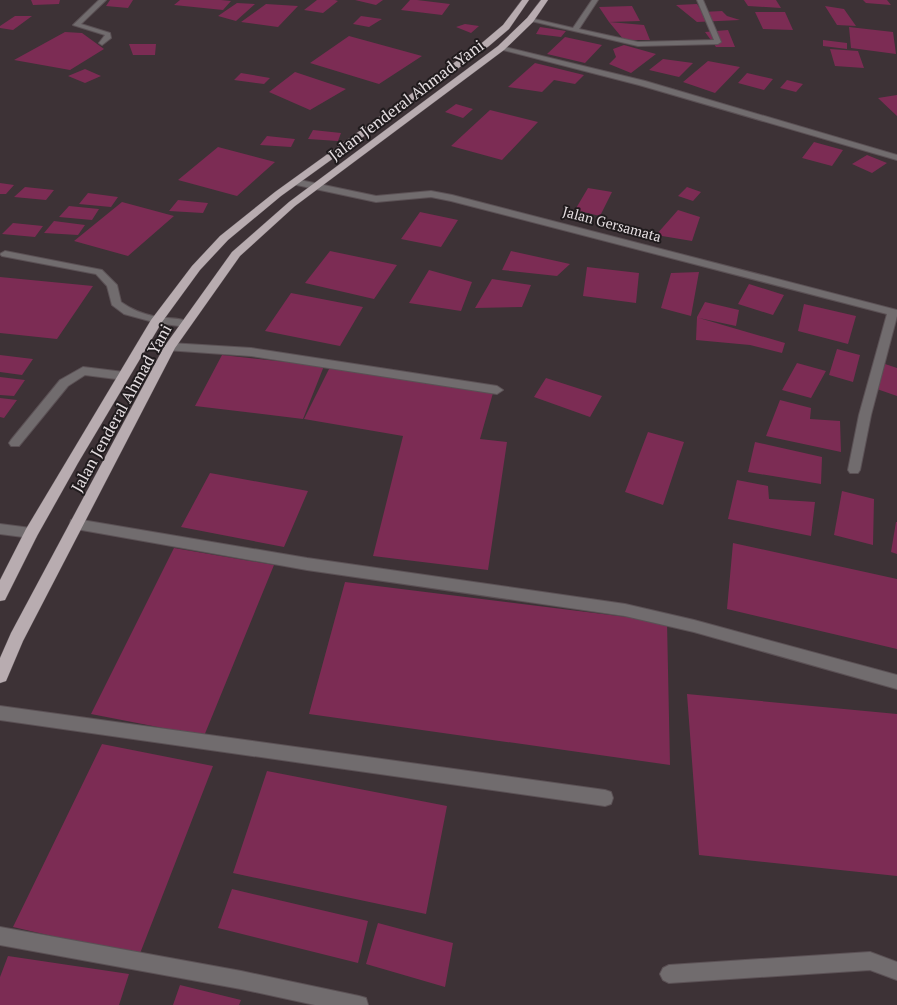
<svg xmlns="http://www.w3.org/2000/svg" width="897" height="1005" viewBox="0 0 897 1005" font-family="'PT Serif',serif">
  <rect width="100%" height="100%" fill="#3d3236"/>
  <path fill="#7c2c54" d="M31 0H60L59 4 33 5Z
    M110 0H133L128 8 106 6Z
    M180 0H221L231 1 223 10 174 5Z
    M317 0H335L338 1 323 13 304 10Z
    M355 0H383L376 5Z
    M410 0H417L450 4 442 15 401 10Z
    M744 0H776L781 8 748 6Z
    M863 0H887L891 5 866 3Z
    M237 3 255 4 236 21 218 16Z
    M266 4 298 6 278 27 241 22Z
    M697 4 702 12 722 11 727 16 740 20 697 22 676 5Z
    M632 6 640 21 609 22 644 25 650 40H624L609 22 599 7Z
    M825 6 844 9 856 26 837 25Z
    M755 12H785L793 30 763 29Z
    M15 16H32L13 30 0 28V26Z
    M361 16 382 19 369 27 353 24Z
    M465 24 479 26 471 33 456 27Z
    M540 27 566 31 561 37 536 34Z
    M849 27 893 32 896 54 851 48Z
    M728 30 735 47H716L705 32Z
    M65 32 82 33 104 49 70 70 14 60Z
    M349 36 422 56 379 84 310 63Z
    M565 37 602 45 585 63 547 54Z
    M823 40 847 43V49L823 46Z
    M129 44H156L155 55H133Z
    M624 45 656 54 631 73 609 64 616 57 613 49Z
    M830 49 858 51 864 68 835 66Z
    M663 59 693 63 679 77 649 70Z
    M708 61 740 67 715 93 683 82Z
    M535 63 584 75 575 84 554 80 542 92 508 87Z
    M85 69 101 76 85 83 68 76Z
    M295 72 346 89 310 110 269 92Z
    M241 73 270 78 264 84 234 80Z
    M747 73 773 79 764 90 738 83Z
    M787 80 803 84 796 92 780 88Z
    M897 95V116L878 98Z
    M456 104 473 109 463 118 445 112Z
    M490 110 538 122 502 160 451 146Z
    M313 130 341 133 338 141 308 139Z
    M267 136 295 139 291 147 260 145Z
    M814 142 843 150 832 166 802 158Z
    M218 147 275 162 237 196 178 180Z
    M867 155 887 163 872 173 852 164Z
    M0 183 14 185 6 194H0Z
    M25 187 54 190 46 200 14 197Z
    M687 187 701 192 693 201 678 196Z
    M588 188 612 192 600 216 575 210Z
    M88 193 118 197 111 207 79 204Z
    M178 200 208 203 203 213 169 211Z
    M122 202 174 216 128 256 74 241Z
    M69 206 99 209 92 220 59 217Z
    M678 210 700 217 692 241 656 235Z
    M420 212 458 220 441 247 401 239Z
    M54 221 85 225 78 235 44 233Z
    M13 223 43 226 35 237 2 234Z
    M330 251 397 265 374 299 305 283Z
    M511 251 570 264 557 276 502 270Z
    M587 267 639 273 636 303 583 296Z
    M429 270 472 282 461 311 409 303Z
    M699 272 691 316 661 308 671 273Z
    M0 277 93 286 57 339 0 333Z
    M492 279 531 285 522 307 475 308Z
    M749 284 784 295 773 315 738 304Z
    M291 293 363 307 340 346 265 331Z
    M705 302 739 310 736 326 699 318 785 343 782 353 750 345 696 340 697 317Z
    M804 304 856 316 848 344 798 331Z
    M837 349 860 355 853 382 829 375Z
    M0 355 33 359 22 375 0 372Z
    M222 355 324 366 303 419 195 406Z
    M797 363 826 371 811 398 782 390Z
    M882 363 897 368V396L874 388Z
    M330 367 493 393 480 439 507 442 488 570 373 556 403 436 304 419Z
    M0 377 25 380 14 396 0 395Z
    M546 378 602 396 590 417 534 397Z
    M0 398 17 400 4 418 0 417Z
    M780 400 811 408 810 419 840 421 841 452 766 436Z
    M648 432 684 442 663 505 625 492Z
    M755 442 822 457 821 484 748 472Z
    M210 473 308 491 284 547 181 527Z
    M737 480 768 486 769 499 815 502 811 536 728 519Z
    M842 491 874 499 873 545 834 535Z
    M896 522H897V554L891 552Z
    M733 543 897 579V649L727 609Z
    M174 548 274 565 204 736 91 714Z
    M345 582 667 622 670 765 309 714Z
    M687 694 897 714V876L699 855Z
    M102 744 213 766 139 956 13 927Z
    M267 771 447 806 426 914 233 873Z
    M232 889 368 921 358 963 218 928Z
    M378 923 453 943 445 987 366 964Z
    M8 956 129 974 119 1005H0V977Z
    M180 985 241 1000 239 1005H173Z"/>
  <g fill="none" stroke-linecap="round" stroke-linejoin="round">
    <defs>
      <path id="service" d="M99 0H106L81 24 110 33 111 38 102 45 99 43 105 35 73 25Z
        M592 0H598L579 29 638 42 714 40 697 0H703L721 42 718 44 638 46 527 20 530 18 573 28Z
        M5 251 102 270 117 285 121 302C132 310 143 314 157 317 167 319 184 317 191 324L186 327 157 323 124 314 112 305 107 286 96 274 2 256 0 254Z
        M170 343 251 348 497 386 503 390 497 394 251 356 166 350 165 347 166 344Z
        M83 367 124 372 129 376 124 380 85 375 68 386 19 446H11L9 443 11 440 60 380Z
        M0 706 605 790 611 792 613 798 611 804 605 806 0 720Z
        M870 952 897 962V980L870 970 669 983 663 980 660 974 663 968 669 965Z"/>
      <path id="minor" d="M501 46 645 81 897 155V160L639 85 499 49 498 48Z
        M295 179 376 196 431 191 452 195 897 310V316L871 415 860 470 858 473H850L848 470 859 415 887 314 451 201 431 197 376 202 292 184 291 182Z
        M76 519 307 558 625 604 694 620 897 675V689L694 632 625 616 307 570 76 529 71 528 70 524 71 520Z
        M0 524 31 528 36 529 37 533 36 537 31 538 0 534Z
        M0 927 241 971 359 996 366 998 368 1005H315L241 989 0 945Z"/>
      <path id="trunk" d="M522 0H529L509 29 489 46 281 196 228 240 200 270 162 322 78 463 37 536 5 600 0 601V580L26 529 151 320 192 266 220 236 275 192 483 42 503 25Z
        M541 0H548L533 22 504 50 295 206 240 256 175 348 23 641 6 681 0 683V658L11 633 164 347 232 252 289 202 498 46 527 18Z"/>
    </defs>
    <use href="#service" stroke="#5b5155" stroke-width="2"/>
    <use href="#minor" stroke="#5b5155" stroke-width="2"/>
    <use href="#trunk" stroke="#5b5155" stroke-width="1"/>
    <use href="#service" fill="#716c6e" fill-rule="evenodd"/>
    <use href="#minor" fill="#716c6e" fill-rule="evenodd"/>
    <use href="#trunk" fill="#b8acb0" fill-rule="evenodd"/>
  </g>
  <g text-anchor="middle" stroke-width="4" stroke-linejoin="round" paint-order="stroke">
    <g font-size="14" fill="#e4dde0" stroke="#201b1d">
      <text transform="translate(612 224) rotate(15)" y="5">Jalan Gersamata</text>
    </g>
    <g font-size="16" fill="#e4dde0" stroke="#201b1d">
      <text transform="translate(406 100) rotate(-37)" y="6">Jalan Jenderal Ahmad Yani</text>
      <text transform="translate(121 408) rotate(-61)" y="6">Jalan Jenderal Ahmad Yani</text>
    </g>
  </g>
</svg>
